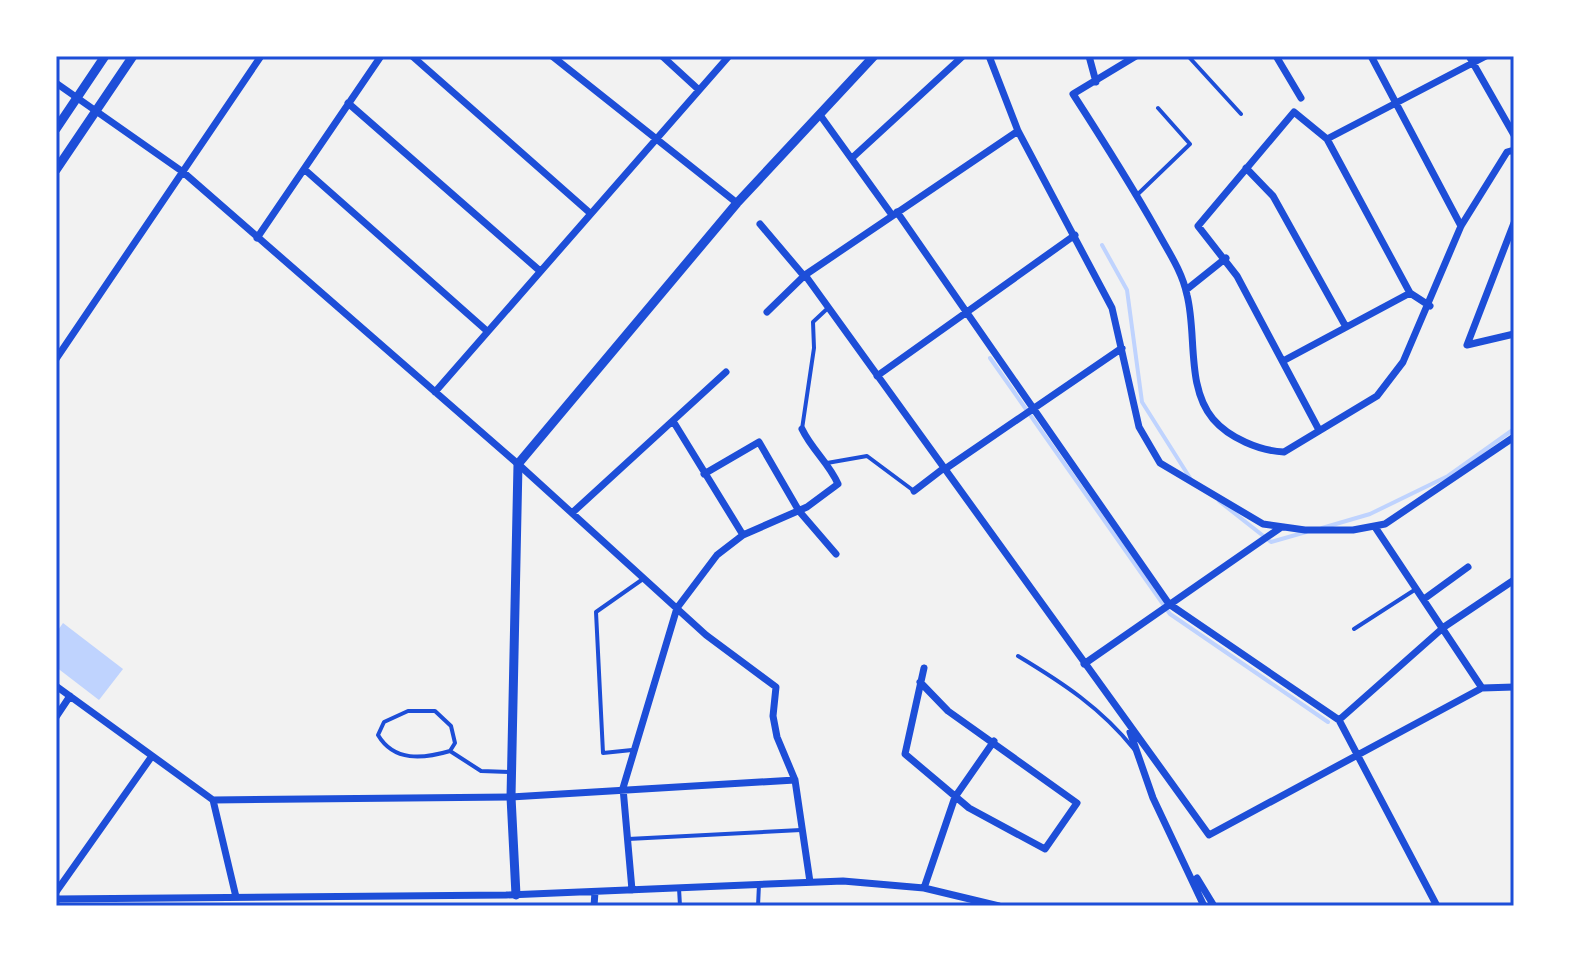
<svg xmlns="http://www.w3.org/2000/svg" width="1570" height="962" viewBox="0 0 1570 962" font-family="'Space Grotesk',sans-serif">
  <rect width="100%" height="100%" fill="#f2f2f2"/>
  <path fill="#bfd3fe" d="M63 623 123 669 99 700 56 667V633Z"/>
  <g fill="none" stroke-linecap="round" stroke-linejoin="round">
    <path stroke="#bfd3fe" stroke-width="4" d="M1102 245 1127 290 1142 402 1190 478
      M990 358 1170 614 1328 722
      M1219 501 1271 542 1306 532
      M1322 528 1370 514 1448 476 1514 429"/>
    <path stroke="#1d4ed8" stroke-width="4" d="M1188 56 1241 114
      M1138 194 1190 144 1158 108
      M802 429 814 348 813 322 828 308
      M827 463 867 456 914 491
      M1354 629 1416 589
      M1018 656C1063 683 1101 708 1134 749
      M632 750 603 753 596 612 643 579
      M450 751 455 743 451 726 435 711H408L384 722 378 735C394 762 423 759 450 751L481 771 509 772
      M628 839 801 830
      M679 888 680 906
      M758 906 759 884"/>
    <path stroke="#1d4ed8" stroke-width="7" d="M412 56 590 213
      M552 56 737 203
      M662 56 699 90
      M989 56 1018 131 1112 308 1139 427 1160 463 1263 524 1305 530H1353L1385 524 1514 437
      M1089 56 1096 82
      M1136 56 1073 94C1102 139 1130 183 1156 229 1168 251 1182 271 1187 295 1197 334 1186 387 1213 419 1229 438 1260 451 1284 452L1377 396 1403 362 1461 226 1507 152 1514 150
      M1276 56 1301 98
      M1371 56 1461 226
      M1469 56 1514 135
      M56 83 183 172 518 464 706 635 776 687 773 716 777 737 795 780 810 882
      M348 103 540 271
      M820 115 892 215
      M852 158 963 56
      M1246 168 1273 196 1346 327
      M304 169 487 331
      M897 212 1169 604 1339 720 1437 906
      M1514 223 1467 345 1514 334
      M760 224 804 276
      M257 238 381 56
      M805 275 1209 835 1482 688 1514 687
      M1186 290 1226 258
      M1430 306 1410 293 1327 139 1486 56
      M767 312 805 275 1018 131
      M56 359 261 56
      M1283 361 1410 293
      M877 376 1075 235
      M435 392 729 56
      M673 421 743 535
      M1319 430 1237 276 1198 226 1294 112 1327 139
      M945 469 1122 348
      M704 474 759 442 799 511 836 554
      M914 491 944 468
      M572 513 726 372
      M1375 527 1482 688
      M1424 599 1468 567
      M1084 664 1280 528
      M920 682 948 711 1077 803 1045 849 969 808 905 754 924 668
      M56 686 213 800 236 897
      M56 717 70 696
      M1339 720 1444 627 1514 580
      M1130 732 1153 798 1204 906
      M213 800 511 797 795 780
      M1197 878 1214 906
      M924 888 955 797 994 741
      M632 890 623 788 677 608 717 555 743 535 807 507 838 484C829 463 812 450 802 429
      M56 892 152 756
      M56 899 506 895 843 881 924 888 999 906
      M594 906 595 892"/>
    <path stroke="#1d4ed8" stroke-width="9" d="M56 129 105 56
      M56 170 133 56
      M516 895 511 797 518 464 737 203 874 56"/>
  </g>
  <rect width="1570" height="962" fill="none" stroke="#ffffff" stroke-width="116"/>
  <rect x="58" y="58" width="1454" height="846" fill="none" stroke="#1d4ed8" stroke-width="3"/>
</svg>
